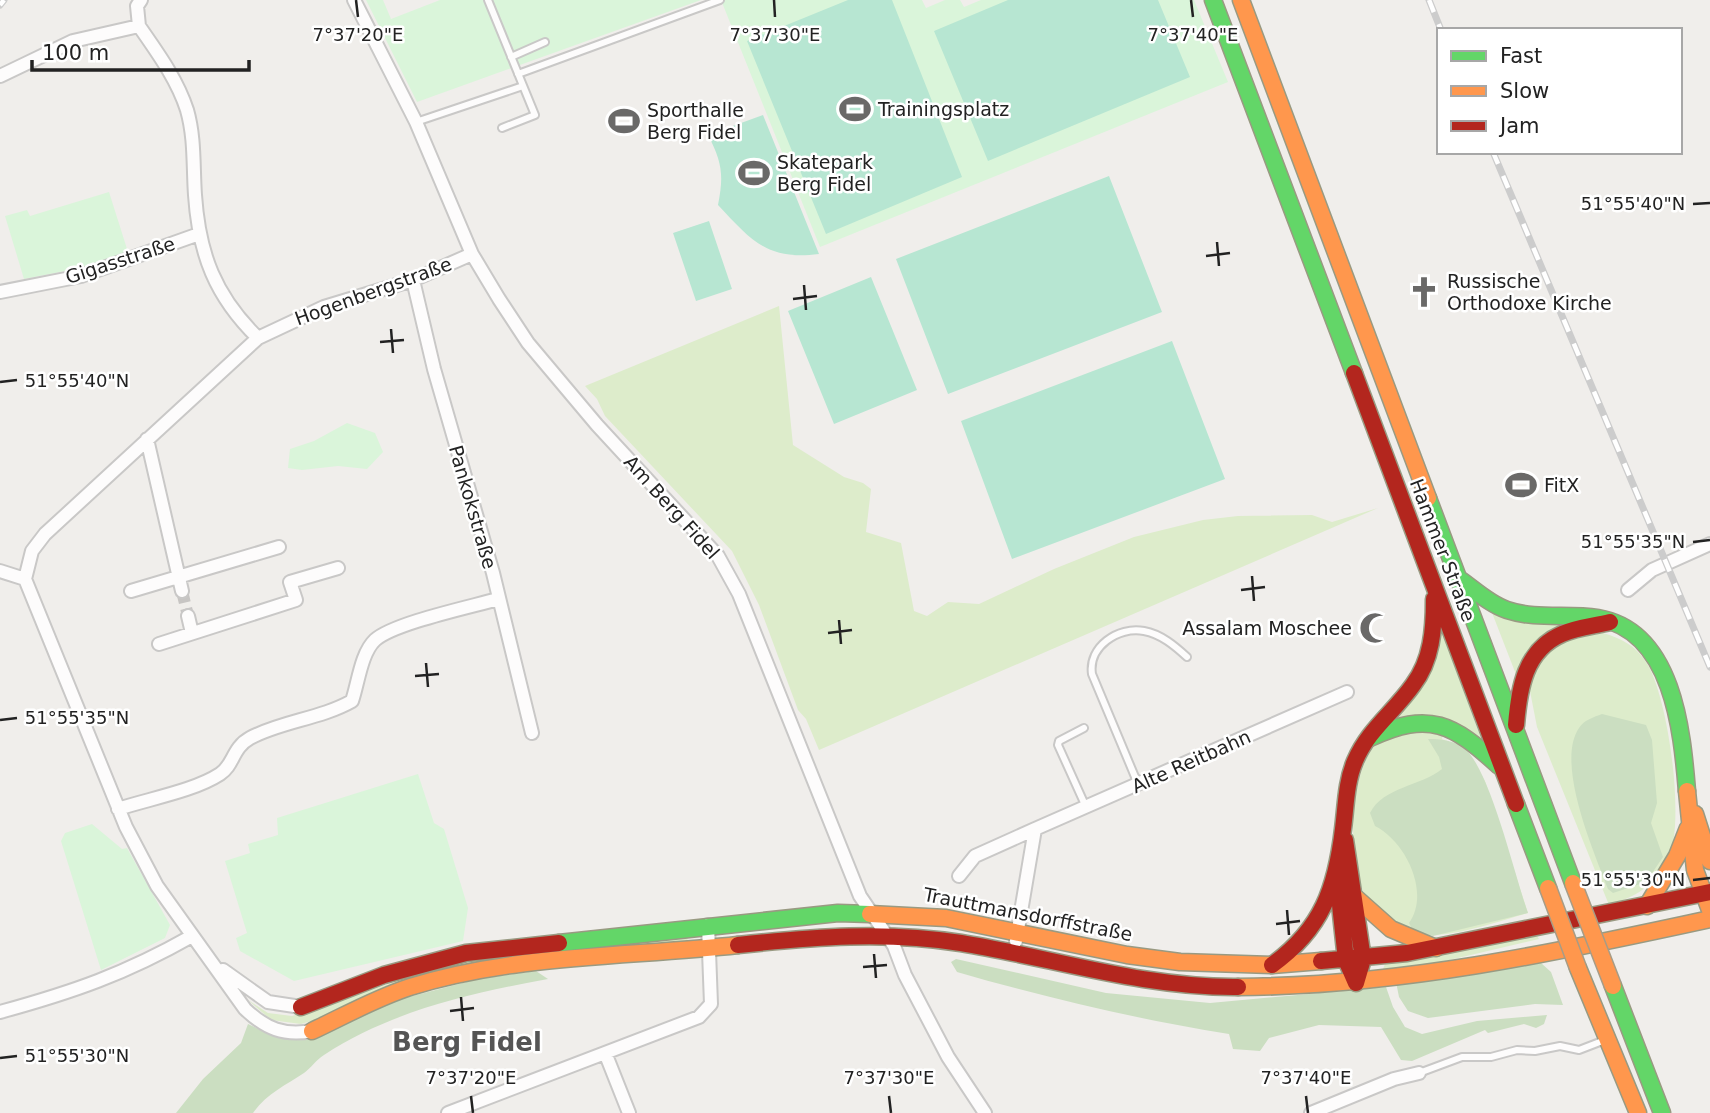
<svg xmlns="http://www.w3.org/2000/svg" width="1710" height="1113" viewBox="0 0 1710 1113" font-family="'DejaVu Sans',sans-serif">
  <rect width="100%" height="100%" fill="#f0eeeb"/>
  <path fill="#ddeccb" d="M779 306 793 445 844 477 863 483 871 489 866 532 901 543 914 611 927 616 948 602 979 604 1054 569 1134 537 1203 520 1238 516 1312 515 1332 522 1378 508 819 750 806 719 798 710 759 605 732 551 605 416 597 399 585 386Z
    M1489 605 1568 620 1517 677Z
    M1436 616 1486 752 1473 737 1392 726Z
    M1603 633C1621 638 1636 646 1646 662 1668 694 1687 828 1667 862 1653 886 1636 897 1609 905L1537 727 1528 681 1532 670 1559 641Z
    M1444 729 1442 739 1464 748 1485 781 1528 913C1503 920 1460 935 1434 935 1418 936 1378 915 1369 902 1345 869 1345 750 1391 734 1406 728 1428 730 1444 729Z
    M1537 936 1539 939 1424 966 1383 969 1385 964Z
    M688 938 687 942 550 954 301 1024 271 1020 248 1000 268 1013 292 1016 446 965 496 956Z"/>
  <path fill="#cbdec1" d="M1602 714 1646 725 1652 740 1657 803 1651 823 1663 857 1646 882 1613 893 1608 889C1594 852 1555 763 1579 728 1584 720 1594 717 1602 714Z
    M1428 739C1439 739 1454 740 1464 748 1490 768 1515 877 1528 913L1433 936 1413 931 1409 923C1431 892 1405 841 1375 826L1370 813C1383 787 1421 786 1442 769L1439 757Z
    M956 959 1106 993 1210 1003 1386 987 1393 1007 1405 1027 1422 1034 1477 1021 1547 1015 1544 1024 1536 1028 1524 1024 1488 1033 1485 1030 1412 1061 1401 1060 1381 1027 1319 1025 1269 1038 1260 1051 1233 1049 1229 1034C1136 1019 1047 998 957 972L951 962Z
    M1541 963 1551 972 1563 1005 1535 1004 1428 1018 1408 1011 1399 997 1396 982Z
    M536 971 548 979C471 993 391 1011 324 1055 316 1060 311 1068 304 1073 286 1085 266 1094 253 1113H176L203 1079 241 1043 248 1024 275 1037 309 1039 401 999 478 979Z"/>
  <path fill="#daf5da" d="M366 0H383L391 19 440 0H701L417 102Z
    M721 0H922L926 8 945 0H960L964 7 981 0H1194L1228 82 820 247Z
    M109 192 128 252 81 268 24 279 5 216 27 210 30 216Z
    M347 423 375 433 383 452 367 469 338 466 302 470 288 468 290 449 314 441Z
    M418 774 434 823 444 829 468 908 463 941 294 981 240 951 236 938 247 933 225 861 250 853 248 844 278 835 277 818Z
    M92 824 122 849 127 848 170 925 165 938 101 970 61 841 65 833Z"/>
  <path fill="#b7e6d2" d="M848 0H892L962 177 826 234 747 41Z
    M1008 0H1158L1190 77 988 161 934 31Z
    M763 115 819 254C767 261 751 240 718 205 724 175 722 162 708 135Z
    M1109 176 1162 312 948 394 896 259Z
    M709 221 732 289 696 301 673 233Z
    M871 277 917 390 834 424 788 311Z
    M1172 341 1225 479 1012 559 961 421Z"/>
  <g fill="none" stroke-linecap="round" stroke-linejoin="round">
    <path stroke="#c7c5c3" stroke-width="12" stroke-dasharray="12 6" stroke-linecap="butt" d="M182 591 188 616"/>
    <defs>
      <path id="lane" d="M488 0 535 115 502 128
        M511 57 545 42
        M518 74 720 0
        M416 122 523 86
        M1084 728 1059 741 1058 745 1086 807
        M1138 784 1092 674C1088 647 1118 626 1144 631 1161 634 1175 646 1187 657
        M1419 1073 1462 1057H1491L1517 1050 1535 1051 1560 1046 1579 1050 1605 1040"/>
      <path id="street" d="M354 0 416 122 472 254 499 299 528 343 597 425 718 556 739 594 860 896 894 946 905 975 948 1057 985 1113
        M139 26C157 52 177 79 187 110 195 138 193 166 195 195 199 254 215 296 258 338
        M0 76 73 41 139 26 137 6 141 0
        M413 280 434 369 493 573 532 733
        M0 292 81 276 199 234
        M147 439 182 591
        M0 571 25 579
        M25 579 32 551 45 534 258 338 324 307 413 280 472 254
        M25 579 126 827 157 886 245 1009C266 1029 284 1036 312 1031
        M1628 590 1652 570 1710 544
        M131 591 279 547
        M188 616 192 633
        M159 644 296 600 290 582 338 568
        M118 809C148 799 194 791 220 774 234 765 232 748 250 738 282 721 320 719 352 701 358 684 361 653 375 640 394 623 470 607 498 599
        M959 876 975 856 1035 829
        M1016 941 1035 829 1347 692
        M223 970 268 1002 301 1007
        M0 1012C73 992 125 974 192 936
        M606 1055 629 1113
        M448 1113 699 1017 711 1004 708 925
        M1311 1113 1394 1079 1419 1073"/>
      <path id="fast" d="M1213 0 1354 373
        M1428 498 1573 883
        M1458 578C1474 589 1489 604 1507 610 1537 620 1568 613 1598 618 1673 631 1682 730 1687 791
        M1370 738C1430 710 1453 724 1499 766
        M1516 804 1548 888
        M559 943 838 913 870 914
        M1613 986 1662 1113"/>
      <path id="slow" d="M1241 0 1428 498
        M1687 791 1695 870 1710 910
        M1695 814 1710 861
        M1355 897 1391 929 1436 948
        M1647 906 1677 856 1688 828
        M870 914 946 918 1127 955 1180 962 1272 965 1321 961
        M1578 968 1638 1113
        M1238 987C1399 986 1554 953 1710 919
        M312 1031C344 1016 376 998 410 987 516 954 629 957 738 945"/>
      <path id="jam" d="M1354 373 1516 804
        M1516 725C1519 688 1525 650 1562 634 1577 627 1594 626 1610 622
        M1345 840 1363 959 1356 983
        M1337 877 1346 960 1356 983
        M738 945C813 937 886 931 961 943 1053 958 1144 988 1238 987
        M1321 961 1407 953 1710 892
        M1272 965C1322 929 1336 888 1343 829 1346 806 1346 782 1355 761 1368 730 1394 712 1413 685 1432 660 1434 629 1434 599
        M301 1007 384 975 466 953 559 943"/>
    </defs>
    <use href="#lane" stroke="#c9c8c7" stroke-width="10"/>
    <use href="#street" stroke="#c9c8c7" stroke-width="16"/>
    <use href="#fast" stroke="#999a82" stroke-width="19"/>
    <use href="#slow" stroke="#999a82" stroke-width="19"/>
    <use href="#jam" stroke="#999a82" stroke-width="19"/>
    <use href="#lane" stroke="#fdfcfc" stroke-width="6"/>
    <use href="#street" stroke="#fdfcfc" stroke-width="12"/>
    <use href="#fast" stroke="#63d668" stroke-width="16"/>
    <use href="#slow" stroke="#ff974d" stroke-width="16"/>
    <use href="#jam" stroke="#b3261e" stroke-width="16"/>
    <defs>
      <path id="rail" d="M1429 0 1441 30
        M0 5 4 0
        M1493 152 1710 667"/>
    </defs>
    <use href="#rail" stroke="#ccc" stroke-width="7"/>
    <use href="#rail" stroke="#fff" stroke-width="4.5" stroke-dasharray="13" stroke-linecap="butt"/>
    <defs>
      <path id="slow-bridge" d="M1573 883 1613 986
        M1548 888 1578 968"/>
    </defs>
    <use href="#slow-bridge" stroke="#a79c86" stroke-width="19" stroke-linecap="butt"/>
    <use href="#slow-bridge" stroke="#ff974d" stroke-width="16"/>
  </g>
  <path fill="none" stroke="#222" stroke-width="2.5" d="M356 0 358 17M774 0 775 17M1191 0 1193 17M1693 204 1710 203M1217 242 1219 266M1206 256 1230 253M804 285 806 310M793 299 817 296M391 329 393 353M380 342 404 340M0 382 17 380M1693 542 1710 540M1252 576 1254 601M1241 590 1265 587M839 620 841 644M828 633 852 630M426 663 428 687M415 676 439 674M0 720 17 718M1693 880 1710 878M1287 910 1289 935M1276 924 1300 921M874 954 876 978M863 967 887 965M461 997 463 1021M450 1011 474 1008M0 1058 17 1056M471 1096 473 1113M889 1096 891 1113M1306 1096 1308 1113"/>
  <defs>
    <symbol id="stadium-bare" viewBox="-9 -9 18 18"><path d="M0-5a6.5 5 0 1 0 0 10a6.5 5 0 1 0 0-10ZM-3.5-1.8h7v3.6h-7Z" fill="#6a6968" stroke="#fff" stroke-width="2.5" paint-order="stroke"/></symbol>
    <symbol id="church-bare" viewBox="-9 -9 18 18"><path d="M-1.2-6h2.4v3.5h3.3v2.4h-3.3V6h-2.4V-.1h-3.3v-2.4h3.3Z" fill="#6a6968" stroke="#fff" stroke-width="2.5" paint-order="stroke"/></symbol>
    <symbol id="mosque-bare" viewBox="-9 -9 18 18"><path d="M3.5-4.9A6 6 0 1 0 3.5 4.9A5 5 0 1 1 3.5-4.9Z" fill="#6a6968" stroke="#fff" stroke-width="2.5" paint-order="stroke"/></symbol>
  </defs>
  <g fill-rule="evenodd">
    <use href="#stadium-bare" x="833" y="87" width="44" height="44"/>
    <use href="#stadium-bare" x="602" y="99" width="44" height="44"/>
    <use href="#stadium-bare" x="732" y="151" width="44" height="44"/>
    <use href="#church-bare" x="1402" y="270" width="44" height="44"/>
    <use href="#stadium-bare" x="1499" y="463" width="44" height="44"/>
    <use href="#mosque-bare" x="1353" y="606" width="44" height="44"/>
  </g>
  <g text-anchor="middle" stroke-width="5" stroke-linejoin="round" paint-order="stroke">
    <g font-size="19" fill="#222" stroke="#fff" text-anchor="start">
      <text x="878" y="116">Trainingsplatz</text>
      <text x="647" y="117">Sporthalle<tspan x="647" dy="22">Berg Fidel</tspan></text>
      <text x="777" y="169">Skatepark<tspan x="777" dy="22">Berg Fidel</tspan></text>
      <text x="1447" y="288">Russische<tspan x="1447" dy="22">Orthodoxe Kirche</tspan></text>
      <text x="1544" y="492">FitX</text>
      <text x="1352" y="635" text-anchor="end">Assalam Moschee</text>
    </g>
    <g font-size="19" fill="#222" stroke="#fff">
      <text transform="translate(120 260) rotate(-18)" y="7">Gigasstraße</text>
      <text transform="translate(373 291) rotate(-20)" y="7">Hogenbergstraße</text>
      <text transform="translate(473 507) rotate(74)" y="7">Pankokstraße</text>
      <text transform="translate(672 507) rotate(48)" y="7">Am Berg Fidel</text>
      <text transform="translate(1443 550) rotate(69)" y="7">Hammer Straße</text>
      <text transform="translate(1191 761) rotate(-24)" y="7">Alte Reitbahn</text>
      <text transform="translate(1028 914) rotate(11)" y="7">Trauttmansdorffstraße</text>
    </g>
    <g font-size="26" font-weight="bold" fill="#555" stroke="#fff">
      <text x="467" y="1051">Berg Fidel</text>
    </g>
  </g>
  <g font-size="18" text-anchor="middle" fill="#222" stroke="#fff" stroke-width="5" stroke-linejoin="round" paint-order="stroke">
    <text x="358" y="41">7°37'20"E</text>
    <text x="775" y="41">7°37'30"E</text>
    <text x="1193" y="41">7°37'40"E</text>
    <text x="1633" y="210">51°55'40"N</text>
    <text x="77" y="387">51°55'40"N</text>
    <text x="1633" y="548">51°55'35"N</text>
    <text x="77" y="724">51°55'35"N</text>
    <text x="1633" y="886">51°55'30"N</text>
    <text x="77" y="1062">51°55'30"N</text>
    <text x="471" y="1084">7°37'20"E</text>
    <text x="889" y="1084">7°37'30"E</text>
    <text x="1306" y="1084">7°37'40"E</text>
  </g>
  <rect x="1437" y="28" width="245" height="126" fill="#ffffff" stroke="#a7a7a7" stroke-width="2"/>
  <rect x="1451" y="51" width="35" height="10" fill="#63d668" stroke="#a7a7a7" stroke-width="2"/>
  <text x="1500" y="63" font-size="21" fill="#222222">Fast</text>
  <rect x="1451" y="86" width="35" height="10" fill="#ff974d" stroke="#a7a7a7" stroke-width="2"/>
  <text x="1500" y="98" font-size="21" fill="#222222">Slow</text>
  <rect x="1451" y="121" width="35" height="10" fill="#b3261e" stroke="#a7a7a7" stroke-width="2"/>
  <text x="1500" y="133" font-size="21" fill="#222222">Jam</text>
  <path d="M32 60v10h217v-10" fill="none" stroke="#222222" stroke-width="3.5"/>
  <text x="42" y="60" font-size="21" fill="#222222" stroke="#ffffff" stroke-width="5" paint-order="stroke">100 m</text>
</svg>
